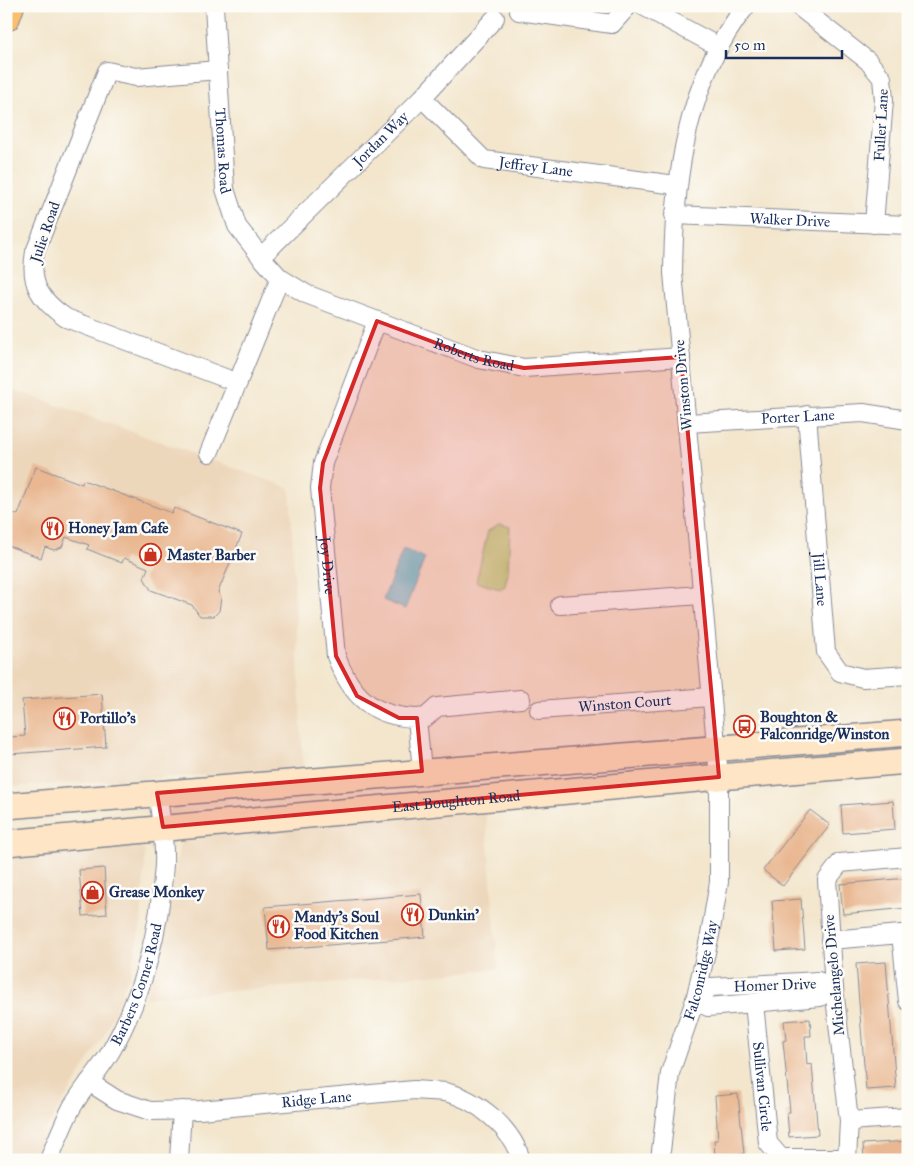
<svg xmlns="http://www.w3.org/2000/svg" width="914" height="1166" viewBox="0 0 914 1166" font-family="'IM FELL Great Primer',serif">
  <rect width="100%" height="100%" fill="#fdfcf7"/>
  <filter id="ink" filterUnits="userSpaceOnUse"><feTurbulence type="fractalNoise" baseFrequency=".02" numOctaves="2"/><feDisplacementMap in="SourceGraphic" scale="10" xChannelSelector="R" yChannelSelector="G"/><feConvolveMatrix kernelMatrix="1 2 1 2 8 2 1 2 1" color-interpolation-filters="sRGB"/></filter>
  <filter id="wash" filterUnits="userSpaceOnUse"><feTurbulence type="fractalNoise" baseFrequency=".0096" numOctaves="4" result="noise"/><feDisplacementMap in="SourceGraphic" scale="20" xChannelSelector="R" yChannelSelector="G"/><feGaussianBlur stdDeviation="1.12" result="paint"/><feColorMatrix in="noise" values="0 0 0 0 0 0 0 0 0 0 0 0 0 0 0 0 0 1.4 0 .05"/><feComposite in="paint" operator="in"/></filter>
  <g filter="url(#wash)">
    <rect width="100%" height="100%" fill="#f3e6cd"/>
    <path fill="#edd7bb" d="M6 387 290 488 303 769 6 787Z
      M485 807 498 969 145 998 161 942 180 843 191 832Z
      M137 845 144 849 145 861 141 923 130 974 107 1030 47 1128 34 1160H6V857Z"/>
    <path fill="#b8d87f" stroke="#6a846e" d="M500 524 510 527 508 572 505 586 500 589 476 582 488 531Z"/>
    <path fill="#5ac4d6" stroke="#3a7a9a" d="M403 549 425 558 405 609 383 600Z"/>
    <g id="blocks">
      <path fill="#e9b892" d="M36 467 82 484 83 480 172 513 174 508 242 534 218 592 221 598 219 611 214 616H200L192 605 151 590 144 578 148 568 124 558 122 563 87 549 89 545 66 537 62 547 54 550 45 547 41 558 6 545V522L10 512 18 515Z
        M102 694 106 747 10 754 9 737 25 736 22 700Z
        M893 801 895 829 843 833 841 805Z
        M810 810 830 825 783 886 763 870Z
        M104 868 107 914 83 916 79 870Z
        M908 878V908L843 914 840 884Z
        M421 894 425 937 269 950 265 907Z
        M801 899 805 949 776 951 772 901Z
        M886 962 896 1088 866 1090 856 964Z
        M810 1019 811 1036H805L807 1065 812 1064 818 1135 789 1137 787 1112H790L783 1041 786 1040 784 1021Z
        M738 1094 744 1154 735 1155 738 1160H718V1157H715L714 1140H718L715 1096Z
        M908 1141V1160H864L863 1144Z"/>
    </g>
  </g>
  <g filter="url(#ink)">
    <use href="#blocks" fill-opacity="0" stroke="#878a96" stroke-width="1"/>
    <g fill="none" stroke-linecap="round" stroke-linejoin="round">
      <defs>
        <g id="minor">
          <path id="s1" d="M214 6 225 189 237 226 261 257 280 278 306 294 479 359 524 368 681 357"/>
          <path d="M643 6 719 47"/>
          <path d="M798 6 868 61 882 78 884 100 874 224"/>
          <path d="M519 11 612 24 628 6"/>
          <path d="M218 70 136 77 107 71 35 252C29 284 40 300 66 318L238 383"/>
          <path id="s2" d="M422 98 484 160 676 185"/>
          <path id="s3" d="M674 215 908 225"/>
          <path id="s4" d="M261 257 422 98 495 18"/>
          <path id="s5" d="M377 321 323 463 320 488 336 656C351 696 373 717 417 718L422 771"/>
          <path id="s6" d="M807 415 826 652 840 672 863 678 908 675"/>
          <path id="s7" d="M687 423 863 413 908 420"/>
          <path d="M209 453 280 278"/>
          <path d="M560 605 701 595"/>
          <path id="s8" d="M539 710 710 697"/>
          <path d="M417 718 426 717 437 707 521 699"/>
          <path d="M830 940 901 934 908 1001"/>
          <path d="M818 981 834 988 820 997 754 1003 708 1007 695 1000 711 987Z"/>
          <path id="s9" d="M754 1003 768 1143 781 1158H847"/>
          <path id="s10" d="M89 1082 117 1100 150 1111 200 1110 414 1090C424 1091 435 1091 445 1092 477 1099 512 1128 521 1160"/>
          <path d="M849 1121 908 1117"/>
          <path id="s11" d="M49 1160C56 1142 63 1124 72 1107 84 1087 100 1070 111 1051 143 995 160 929 164 865 165 841 161 816 157 793"/>
          <path d="M179 1160 182 1110"/>
          <path id="s12" d="M660 1160 670 1073 695 1000 710 935 719 882V777L673 273C674 180 685 83 746 6"/>
          <path d="M847 1160 849 1121 834 988 827 880 840 863 908 857"/>
        </g>
        <g id="secondary">
          <path d="M6 806 908 733"/>
          <path id="s13" d="M6 843 719 777 908 761"/>
        </g>
        <path id="primary" d="M6 17 10 6"/>
      </defs>
      <use href="#minor" stroke="#878a96" stroke-width="20"/>
      <use href="#secondary" stroke="#878a96" stroke-width="28"/>
      <use href="#primary" stroke="#878a96" stroke-width="30"/>
      <use href="#minor" stroke="#fff" stroke-width="18"/>
      <use href="#secondary" stroke="#fde5c5" stroke-width="25"/>
      <use href="#primary" stroke="#fabe6d" stroke-width="28"/>
    </g>
  </g>
  <path fill="#d62828" fill-opacity="0.2" stroke="#d62828" stroke-width="4" stroke-linejoin="round" d="M377 321 479 359 524 368 681 357 719 777 163 827 157 793 422 771 417 718H399L357 696 336 656 320 488 323 463Z"/>
  <defs>
    <symbol id="restaurant-ring" viewBox="-11 -11 22 22"><circle r="9.5" fill="#fdfcf7" stroke="#c8321e" stroke-width="1.5"/><path d="M-5-6h1v4h1v-4h1v4h1v-4h1v5L-1.5 .5V6h-2V.5L-5-1ZM5-6V6H3V1.5H1.5Q1.5-4 5-6Z" fill="#c8321e"/></symbol>
    <symbol id="shop-ring" viewBox="-11 -11 22 22"><circle r="9.5" fill="#fdfcf7" stroke="#c8321e" stroke-width="1.5"/><path d="M-5-2.5h2.3a2.7 3.5 0 0 1 5.4 0H5L5.5 6h-11ZM-1.5-2.5h3a1.5 2.3 0 0 0-3 0Z" fill="#c8321e"/></symbol>
    <symbol id="bus-ring" viewBox="-11 -11 22 22"><circle r="9.5" fill="#fdfcf7" stroke="#c8321e" stroke-width="1.5"/><path d="M-5-6H5V4H4V6H2V4H-2V6H-4V4H-5ZM-3.5-4V0h7V-4ZM-3.5 1.2v1.5H-2V1.2ZM2 1.2v1.5H3.5V1.2Z" fill="#c8321e"/></symbol>
  </defs>
  <g fill-rule="evenodd">
    <use href="#restaurant-ring" x="40" y="516" width="25" height="25"/>
    <use href="#shop-ring" x="138" y="542" width="25" height="25"/>
    <use href="#restaurant-ring" x="52" y="706" width="25" height="25"/>
    <use href="#bus-ring" x="732" y="714" width="25" height="25"/>
    <use href="#shop-ring" x="80" y="880" width="25" height="25"/>
    <use href="#restaurant-ring" x="400" y="902" width="25" height="25"/>
    <use href="#restaurant-ring" x="266" y="914" width="25" height="25"/>
  </g>
  <g text-anchor="middle" stroke-width="5" stroke-linejoin="round" paint-order="stroke">
    <g font-size="15" fill="#1b2f5e" stroke="#fdfcf7">
      <text transform="translate(881 125) rotate(-87)" y="5">Fuller Lane</text>
      <text dy="5" stroke="none"><textPath href="#s4" startOffset="168">Jordan Way</textPath></text>
      <text dy="5" stroke="none"><textPath href="#s1" startOffset="145">Thomas Road</textPath></text>
      <text dy="5" stroke="none"><textPath href="#s2" startOffset="140">Jeffrey Lane</textPath></text>
      <text dy="5" stroke="none"><textPath href="#s3" startOffset="116">Walker Drive</textPath></text>
      <text transform="translate(45 232) rotate(-71)" y="5">Julie Road</text>
      <text dy="5" stroke="none"><textPath href="#s1" startOffset="499">Roberts Road</textPath></text>
      <text transform="translate(683 385) rotate(-95)" y="5">Winston Drive</text>
      <text dy="5" stroke="none"><textPath href="#s7" startOffset="111">Porter Lane</textPath></text>
      <text dy="5" stroke="none"><textPath href="#s5" startOffset="255">Joy Drive</textPath></text>
      <text dy="5" stroke="none"><textPath href="#s6" startOffset="165">Jill Lane</textPath></text>
      <text dy="5" stroke="none"><textPath href="#s8" startOffset="86">Winston Court</textPath></text>
      <text dy="5" stroke="none"><textPath href="#s13" startOffset="452">East Boughton Road</textPath></text>
      <text dy="5" stroke="none"><textPath href="#s12" startOffset="195">Falconridge Way</textPath></text>
      <text transform="translate(834 975) rotate(-95)" y="5">Michelangelo Drive</text>
      <text dy="5" stroke="none"><textPath href="#s11" startOffset="198">Barbers Corner Road</textPath></text>
      <text transform="translate(775 985) rotate(-2)" y="5">Homer Drive</text>
      <text dy="5" stroke="none"><textPath href="#s9" startOffset="84">Sullivan Circle</textPath></text>
      <text dy="5" stroke="none"><textPath href="#s10" startOffset="235">Ridge Lane</textPath></text>
    </g>
    <g font-size="15" font-weight="bold" fill="#1b2f5e" stroke="#fdfcf7" text-anchor="start">
      <text x="68" y="533">Honey Jam Cafe</text>
      <text x="167" y="560">Master Barber</text>
      <text x="760" y="722">Boughton &amp;<tspan x="760" dy="17">Falconridge/Winston</tspan></text>
      <text x="80" y="723">Portillo's</text>
      <text x="109" y="897">Grease Monkey</text>
      <text x="428" y="920">Dunkin'</text>
      <text x="294" y="922">Mandy's Soul<tspan x="294" dy="17">Food Kitchen</tspan></text>
    </g>
  </g>
  <rect width="914" height="1166" fill="none" stroke="#fdfcf7" stroke-width="25"/>
  <path d="M726 50v8h116v-8" fill="none" stroke="#1b2f5e" stroke-width="2.5"/>
  <text x="734" y="50" font-size="15" fill="#1b2f5e" stroke="#fdfcf7" stroke-width="4" paint-order="stroke">50 m</text>
</svg>
